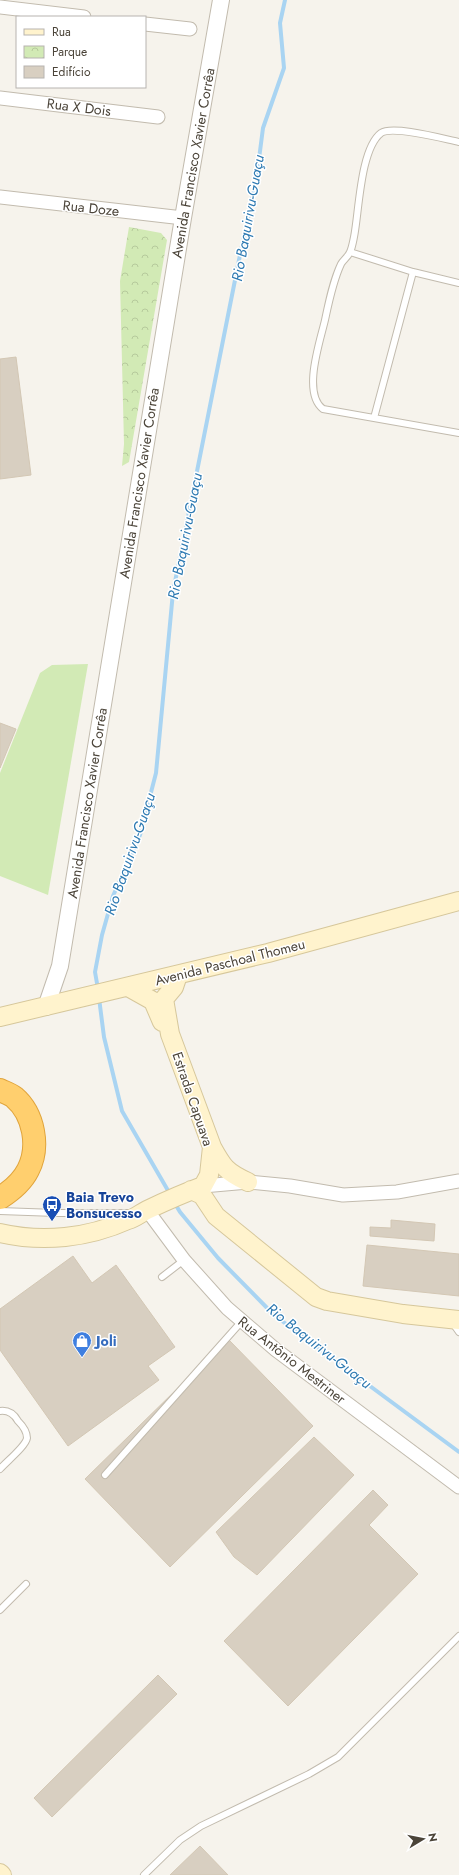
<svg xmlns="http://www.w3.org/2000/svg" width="459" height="1875" viewBox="0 0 459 1875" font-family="Jost,sans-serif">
  <defs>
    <pattern id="park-crowns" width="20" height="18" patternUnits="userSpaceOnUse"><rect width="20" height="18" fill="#d2eab5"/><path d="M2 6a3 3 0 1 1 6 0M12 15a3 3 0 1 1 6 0" fill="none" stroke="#b6ca9c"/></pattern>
  </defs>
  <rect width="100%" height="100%" fill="#f6f3ec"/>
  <path fill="#d2eab5" d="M88 664 48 895 0 876V773L40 673 52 665Z"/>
  <path fill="url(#park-crowns)" d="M129 227 161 233 167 240 129 462 122 466 124 444 120 281Z"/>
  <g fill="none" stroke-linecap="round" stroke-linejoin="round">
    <path stroke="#a9d4f2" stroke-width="4" d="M98 989 95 972 102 935 113 896 140 835 156 773 173 592 240 255 256 182 263 128 284 68 280 23 285 0
      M99 998 104 1037 122 1111 170 1194
      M174 1202 180 1212 218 1258 274 1315 459 1452"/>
  </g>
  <path fill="#d8cfc1" stroke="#d3c7b4" d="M16 357 31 475 0 479V359Z
    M0 723 16 729 0 768Z
    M391 1220 435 1224 434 1241 370 1236V1227L391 1228Z
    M367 1245 459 1254V1296L363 1286Z
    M73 1256 92 1283 116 1265 175 1347 148 1366 159 1380 68 1446 0 1350V1309Z
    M228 1339 313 1426 170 1567 85 1479Z
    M314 1437 354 1475 257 1575 234 1557 216 1532Z
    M373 1490 388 1505 369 1525 418 1574 288 1706 224 1641Z
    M158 1675 177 1694 52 1817 34 1798Z
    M200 1846 228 1875H170Z"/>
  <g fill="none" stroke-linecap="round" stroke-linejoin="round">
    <defs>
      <path id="service" d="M459 142C444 139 393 125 381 133 360 149 359 213 354 237 353 242 352 248 350 252 348 257 343 260 341 264 333 281 329 301 325 320 320 342 302 393 323 409L459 433
        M350 252 413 272 459 283
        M374 418 413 272
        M0 1211 56 1213H130
        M162 1277 184 1260
        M452 1322 459 1332
        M0 1411C8 1410 14 1414 18 1421 22 1425 27 1431 27 1438 26 1446 6 1462 0 1469
        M105 1475 242 1321
        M0 1610 26 1584
        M144 1875 180 1840 201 1826 309 1774 338 1757 459 1636"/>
      <path id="minor" d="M0 7 84 17
        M145 24 190 29
        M0 98 158 117
        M0 197 183 218
        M203 1186 248 1182 290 1186 343 1195 397 1192 459 1181
        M147 1210 184 1260 227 1308 276 1350 459 1487"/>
      <path id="tertiary" d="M46 1007 60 966 183 218 221 0"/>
      <path id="secondary" d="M128 987 153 1001 162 1022
        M0 1017 268 953 459 901
        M212 1147C223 1167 226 1172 248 1182
        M191 1190 202 1195 216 1216 316 1297 327 1301 403 1314 459 1320
        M0 1233C43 1243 88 1238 128 1220 135 1218 141 1213 147 1210 166 1201 184 1193 203 1186L209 1175 212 1147 170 1034 164 999 174 987 178 975
        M0 1873 2 1875"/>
      <path id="motorway" d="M0 1090C4 1092 10 1094 14 1097 34 1114 40 1147 28 1170 22 1182 11 1191 0 1198"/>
    </defs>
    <use href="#service" stroke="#c2bbae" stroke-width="8"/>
    <use href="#minor" stroke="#c2bbae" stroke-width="15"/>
    <use href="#tertiary" stroke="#c2bbae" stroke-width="18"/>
    <use href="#secondary" stroke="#d6c79b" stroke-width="20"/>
    <use href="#motorway" stroke="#e0a43c" stroke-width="24"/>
    <use href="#service" stroke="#fff" stroke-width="6"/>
    <use href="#minor" stroke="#fff" stroke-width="13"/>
    <use href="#tertiary" stroke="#fff" stroke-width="16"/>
    <use href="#secondary" stroke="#fff3cd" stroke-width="18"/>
    <use href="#motorway" stroke="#ffcf6e" stroke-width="22"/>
  </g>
  <defs>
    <symbol id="bus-pin" viewBox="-11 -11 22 30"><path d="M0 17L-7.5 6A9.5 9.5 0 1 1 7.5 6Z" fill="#1a4fb4" stroke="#fff"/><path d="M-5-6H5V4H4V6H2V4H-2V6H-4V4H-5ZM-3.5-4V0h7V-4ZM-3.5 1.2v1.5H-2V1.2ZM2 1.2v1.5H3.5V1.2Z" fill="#fff"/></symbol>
    <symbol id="shop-pin" viewBox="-11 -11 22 30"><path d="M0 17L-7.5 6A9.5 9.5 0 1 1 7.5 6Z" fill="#3f7fe0" stroke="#fff"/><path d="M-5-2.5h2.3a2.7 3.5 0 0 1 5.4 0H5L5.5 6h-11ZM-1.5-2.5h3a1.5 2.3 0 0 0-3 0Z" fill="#fff"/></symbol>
  </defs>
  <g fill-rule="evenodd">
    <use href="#bus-pin" x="41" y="1194" width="22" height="30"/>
    <use href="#shop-pin" x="71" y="1330" width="22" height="30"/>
  </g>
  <g text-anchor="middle" stroke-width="3" stroke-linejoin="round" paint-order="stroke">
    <g font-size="14" fill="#4b4439" stroke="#fff">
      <text transform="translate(79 107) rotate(7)" y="5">Rua X Dois</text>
      <text transform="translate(193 163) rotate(-80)" y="5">Avenida Francisco Xavier Corrêa</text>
      <text transform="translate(91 208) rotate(6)" y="5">Rua Doze</text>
      <text transform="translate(139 483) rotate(-81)" y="5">Avenida Francisco Xavier Corrêa</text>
      <text transform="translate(87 803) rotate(-81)" y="5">Avenida Francisco Xavier Corrêa</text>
      <text transform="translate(230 962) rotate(-14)" y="5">Avenida Paschoal Thomeu</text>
      <text transform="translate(193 1099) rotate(71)" y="5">Estrada Capuava</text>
      <text transform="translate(292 1360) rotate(38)" y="5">Rua Antônio Mestriner</text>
    </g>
    <g font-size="14" font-weight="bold" fill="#164399" stroke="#fff" text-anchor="start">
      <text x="66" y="1202">Baia Trevo<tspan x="66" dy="16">Bonsucesso</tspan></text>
    </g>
    <g font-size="14" font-weight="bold" fill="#366cbe" stroke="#fff" text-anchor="start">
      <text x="96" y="1346">Joli</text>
    </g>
    <g font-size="15" font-style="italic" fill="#2e7ab2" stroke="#fff">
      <text transform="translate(248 218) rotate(-80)" y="5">Rio Baquirivu-Guaçu</text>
      <text transform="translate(185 536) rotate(-79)" y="5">Rio Baquirivu-Guaçu</text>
      <text transform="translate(130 854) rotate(-71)" y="5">Rio Baquirivu-Guaçu</text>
      <text transform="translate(319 1346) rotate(38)" y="5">Rio Baquirivu-Guaçu</text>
    </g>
  </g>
  <rect x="16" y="16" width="130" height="72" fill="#ffffff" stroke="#b7b4b0"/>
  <rect x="24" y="29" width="20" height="6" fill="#fff3cd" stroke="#b7b4b0"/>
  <text x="52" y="36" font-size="12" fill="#4b4439">Rua</text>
  <rect x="24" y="46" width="20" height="12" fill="url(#park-crowns)" stroke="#b7b4b0"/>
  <text x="52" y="56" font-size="12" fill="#4b4439">Parque</text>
  <rect x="24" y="66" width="20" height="12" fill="#d8cfc1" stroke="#b7b4b0"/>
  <text x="52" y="76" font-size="12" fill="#4b4439">Edifício</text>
  <g transform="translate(423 1839) rotate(80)" stroke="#ffffff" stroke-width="3" paint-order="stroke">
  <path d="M0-3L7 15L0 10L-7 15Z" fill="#4b4439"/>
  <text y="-6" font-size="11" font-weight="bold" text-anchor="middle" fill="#4b4439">N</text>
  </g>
</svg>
